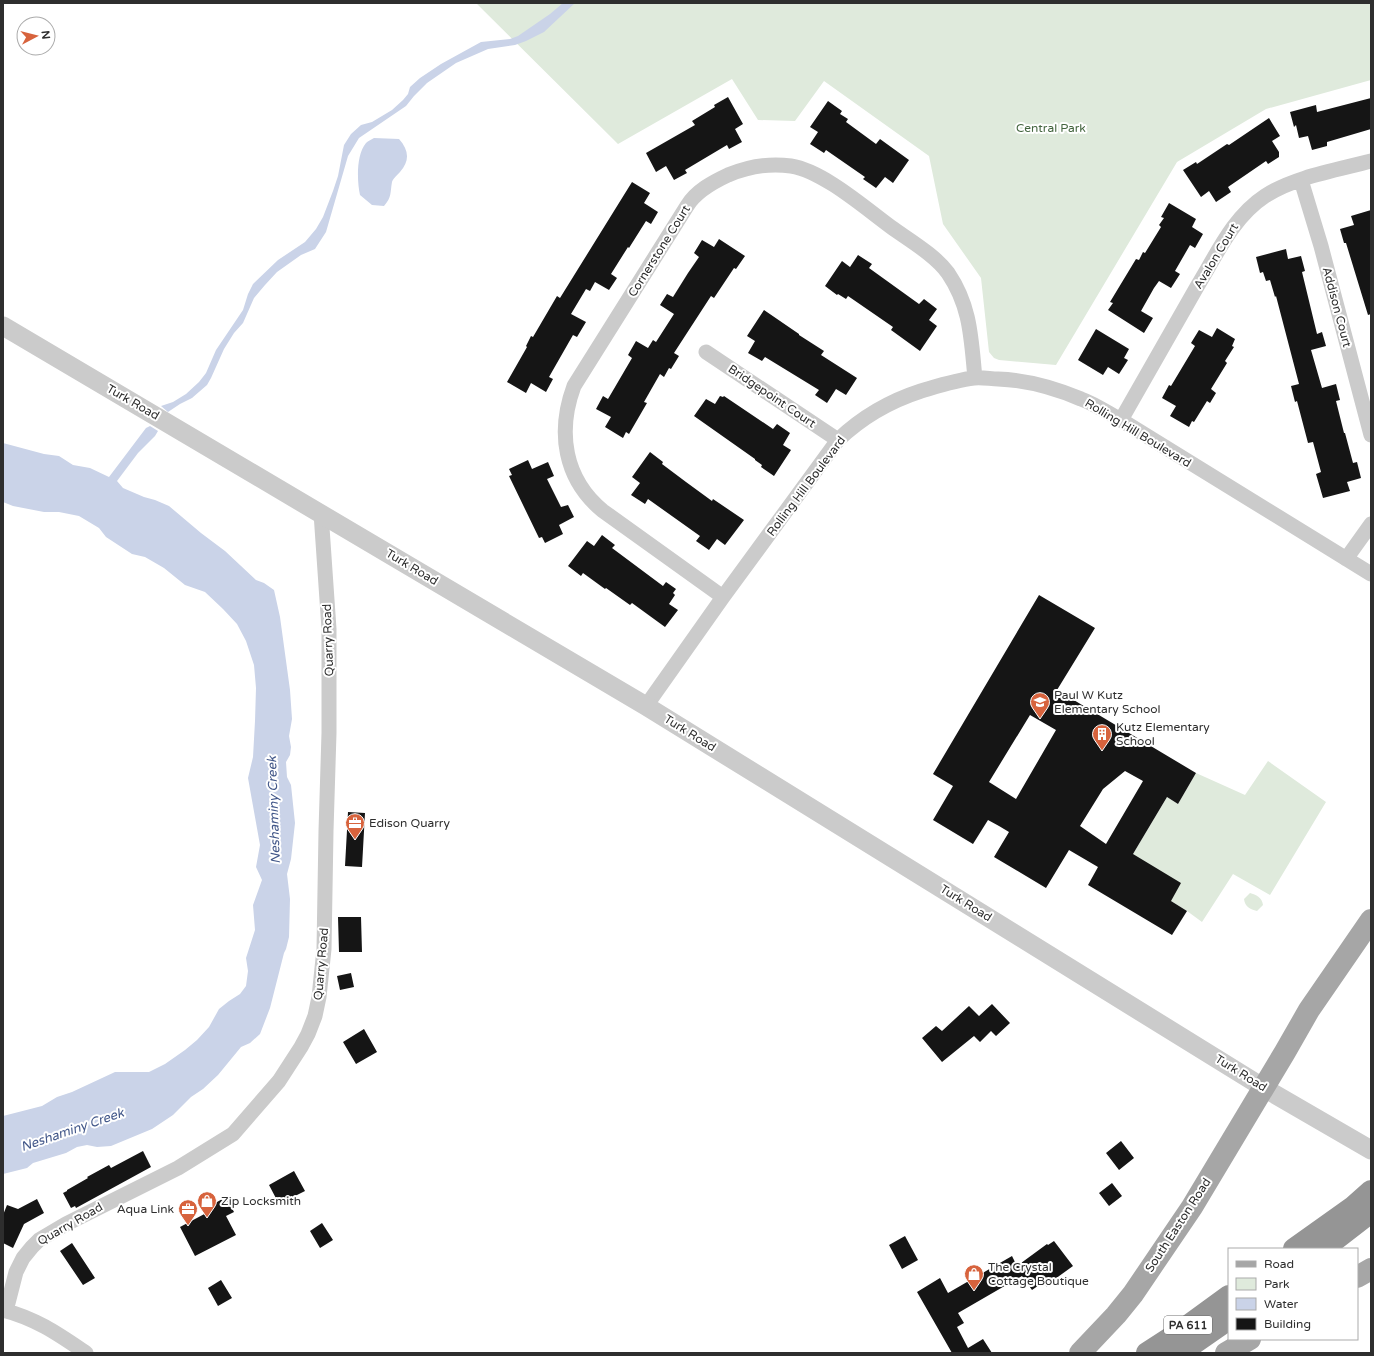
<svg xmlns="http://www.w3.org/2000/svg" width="1374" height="1356" viewBox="0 0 1374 1356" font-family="'Varela Round',sans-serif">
  <rect width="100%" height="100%" fill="#fff"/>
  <path fill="#dfeadc" d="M476 3H1371V80L1266 109 1177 162 1056 365 999 360 994 358 989 352 981 278 943 224 929 156 824 81 795 121 758 120 732 79 618 144Z
    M1268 761 1326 802 1270 895 1233 874 1202 922 1187 911 1171 901 1133 854 1167 797 1178 804 1196 773 1245 795Z
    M1250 893C1256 895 1262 897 1263 905L1257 911C1250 909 1245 907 1244 899Z"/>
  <path fill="#cad3e8" d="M563 3H575L544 32 526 41 515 45 488 49 456 63 427 83 414 96 406 106 359 138 348 156 326 232 315 249 301 255 277 272 265 285 254 298 243 323 234 333 224 349 211 378 207 385 192 398 180 404 168 412 161 406 173 402 186 394 199 382 206 373 216 350 243 310 248 294 253 284 278 260 305 242 316 229 323 217 333 191 338 176 344 145 351 134 361 125 372 122 392 110 403 100 408 94 410 87 420 78 441 64 481 42 510 39 518 36 550 14Z
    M374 138 399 139C409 150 410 161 400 172 397 175 393 179 392 182 390 193 392 197 384 206L372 205 360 195C357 181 356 155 366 143 368 141 372 139 374 138Z
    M150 426 158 431 155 436 138 453 117 481 123 488 144 497 155 500 169 506 201 533 225 551 256 580 264 583 274 590 280 617 290 690 292 719 289 736 291 747 290 755 286 762 287 777 291 785 295 823 291 859 287 874 290 899 289 937 286 949 284 953 270 1008 260 1034 250 1043 241 1047 218 1075 203 1089 191 1097 173 1115 152 1129 111 1146 97 1147 87 1145 77 1147 66 1153 33 1163 27 1168 3 1174V1116L42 1106 57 1097 72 1092 115 1072H149L165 1064 185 1050 197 1040 209 1027 219 1009 229 1001 240 994 246 986 248 971 246 958 255 930 253 905 262 880 256 867 260 845 248 778 253 757 255 721 256 688 254 665 246 641 237 624 223 609 205 592 185 585 164 568 145 557 132 554 106 537 99 528 79 516 59 512H44L13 506 3 502V443L44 454 59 456 73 465 90 468 109 477 146 428Z"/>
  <path fill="#151515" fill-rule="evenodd" d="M728 97 743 124 735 129 742 142 729 149 727 145 685 170 687 173 674 180 666 166 656 172 646 153 695 125 692 121 715 107 714 105Z
    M1371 98V129L1327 142V146L1312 150 1308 136 1299 138 1296 125 1294 127 1290 112 1316 105 1317 112Z
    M828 101 842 111 840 114 848 119 846 122 876 144 880 139 909 160 893 183 885 177 876 188 863 179 865 177 826 150 824 153 810 144 818 132 810 127Z
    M1269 118 1280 136 1272 141 1279 152V157L1268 164 1266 161 1228 187 1231 192 1216 202 1209 191 1201 197 1183 170 1196 162 1197 164 1227 144 1229 145Z
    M632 182 650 193 644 203 658 212 651 224 646 221 629 248 628 247 611 274 617 278 609 290 595 282 590 291 586 289 571 314 586 322 577 337 573 335 549 377 553 379 546 392 531 383 526 393 507 382 527 347 526 346 531 336 533 337 557 296 560 298Z
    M1169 203 1196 219 1192 227 1203 234 1195 248 1190 245 1175 271 1180 274 1171 288 1159 281 1154 288 1141 311 1153 318 1144 333 1108 310 1113 303 1110 302 1136 259 1139 260 1143 252 1145 253 1161 227 1159 225 1164 218 1161 217Z
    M1371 210V314L1368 315 1346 243H1344L1340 229 1354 225 1351 216Z
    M719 239 745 256 736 269 734 268 714 298 711 296 674 353 679 356 671 369 669 368 664 377 660 374 644 402 647 403 629 434 626 432 623 438 605 427 611 417 596 409 603 396 608 399 632 358 628 355 636 341 648 348 653 340 656 342 674 314 660 305 667 294 673 297 688 273 699 257 694 253 702 240 714 247Z
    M1286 249 1288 259 1301 256 1305 271 1302 272 1317 334 1322 332 1326 346 1311 350 1322 388 1336 384 1340 400 1336 401 1344 433H1345L1353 463 1357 462 1361 478 1347 482 1350 491 1323 498 1316 474 1321 472 1313 442 1308 443 1297 401 1295 402 1291 386 1299 384 1276 296 1275 297 1270 280 1266 281 1263 272 1260 273 1256 257Z
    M858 255 872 264 869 268 919 304 924 299 937 309 929 320 937 326 920 351 891 330 893 327 848 296 846 299 838 294 837 295 825 286 842 261 850 267Z
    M764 310 799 334V335L824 351 821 355 857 378 846 395 836 389 827 403 815 395 819 390 765 357 762 361 748 353 755 341 747 336Z
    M1217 328 1235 339 1232 346 1234 347 1225 361 1227 363 1211 389 1216 393 1210 403 1207 401 1194 422 1192 421 1189 427 1170 416 1176 406 1162 398 1169 385 1171 386 1195 346 1191 343 1199 330 1212 337Z
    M1096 329 1129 349 1124 358 1128 360 1119 374 1108 367 1103 375 1078 360Z
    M720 396 723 397 724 396 773 429 777 424 790 433 783 445 791 450 774 476 761 467 762 465 755 460V459L694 416 706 399 715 404Z
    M650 452 663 462 662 464 686 482 712 501 713 499 744 520 725 545 717 539 709 550 696 541 700 536 648 499 645 504 631 495 640 483 632 477Z
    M528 460 532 469 548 462 554 476 547 479 561 507 568 505 574 517 559 525 563 534 545 543 542 537 539 538 509 476 512 475 509 469Z
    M602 535 615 545 612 548 663 586 666 582 676 589 673 593 675 595 669 604 678 610 665 627 632 603 630 605 606 588 605 589 583 573 581 576 568 566 587 541 594 546Z
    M1039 595 1095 628 1057 690 1196 773 1178 804 1167 797 1133 854 1181 883 1171 901 1187 911 1172 935 1088 885 1098 867 1069 850 1046 888 994 857 1009 832 999 826 988 820 973 844 933 820 953 786 933 774ZM1030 715 1056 730 1016 799 989 782ZM1125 771 1143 781 1106 844 1080 826 1103 789Z
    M348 812 365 813 362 867 345 866Z
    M338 917H361L362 952H339Z
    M351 973 354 987 340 990 337 976Z
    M992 1004 1010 1023 996 1036 991 1031 980 1042 974 1036 942 1062 922 1038 936 1026 942 1031 969 1006 979 1016Z
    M364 1029 377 1052 356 1064 343 1042Z
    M1121 1141 1134 1158 1119 1170 1106 1153Z
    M143 1151 151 1167 76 1208 75 1206 71 1208 63 1193 67 1191V1190L88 1178 87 1177 109 1165 111 1168Z
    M294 1171 305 1191 279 1204 269 1185Z
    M1112 1183 1122 1196 1109 1206 1099 1193Z
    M226 1197 234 1212 226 1216 236 1235 195 1256 180 1227 210 1211 208 1207Z
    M37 1199 44 1213 24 1224 13 1248 3 1243V1215L7 1205 18 1209Z
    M322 1223 333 1240 320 1248 310 1231Z
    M905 1236 918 1260 902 1269 889 1245Z
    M1054 1241 1073 1266 1055 1279 1056 1280 1047 1287 1044 1284 1043 1285 1042 1283 1032 1290 1022 1276 958 1313 964 1323 957 1327 968 1348 983 1339 992 1353H952L917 1292 940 1278 948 1293 1012 1256 1017 1266 1047 1244 1048 1245Z
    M72 1243 95 1278 83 1285 60 1251Z
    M221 1280 232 1298 218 1306 208 1288Z"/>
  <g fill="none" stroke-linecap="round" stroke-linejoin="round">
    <path stroke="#cbcbcb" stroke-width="15" d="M1301 180 1321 246 1371 435
      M706 352 838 440
      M1121 420C1147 375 1172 330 1198 285 1217 254 1233 217 1265 196 1294 177 1337 170 1371 161
      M1346 559 1371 524
      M723 597 603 511C564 479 557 432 574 386L687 206C696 191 713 182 728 175 747 167 770 163 791 166 823 171 865 208 891 227 909 240 935 255 948 273 971 307 971 339 975 378
      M646 706 723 597 838 440C862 417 890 401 921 391 938 386 956 380 974 378 982 377 991 379 998 379 1027 380 1055 388 1081 399 1095 404 1108 413 1121 420L1371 574
      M3 1310C37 1319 58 1334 86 1353
      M6 1311 16 1272 23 1258 32 1247 39 1240 66 1224 178 1168 233 1134 279 1081 301 1047 308 1034 315 1016 319 997 324 949 326 831 329 733V629L321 513"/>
    <path stroke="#cbcbcb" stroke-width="19" d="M3 326 646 706 1264 1088 1371 1150"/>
    <path stroke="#a6a6a6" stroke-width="22" d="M1357 1277 1371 1269
      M1080 1353 1116 1315 1133 1294 1192 1207 1285 1052 1309 1010 1371 920
      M1226 1353 1250 1339"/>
    <path stroke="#959595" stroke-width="22" d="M1294 1249 1353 1207 1371 1191
      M1323 1249 1371 1212
      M1147 1353 1181 1331 1229 1296
      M1180 1353 1229 1319"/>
  </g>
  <defs>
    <symbol id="school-pin" viewBox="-11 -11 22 30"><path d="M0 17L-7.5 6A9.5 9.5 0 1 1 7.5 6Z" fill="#d7633d" stroke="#fff"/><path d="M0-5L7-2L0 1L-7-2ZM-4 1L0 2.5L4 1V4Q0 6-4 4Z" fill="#fff"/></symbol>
    <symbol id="building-pin" viewBox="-11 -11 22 30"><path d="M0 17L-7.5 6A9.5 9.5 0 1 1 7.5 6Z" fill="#d7633d" stroke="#fff"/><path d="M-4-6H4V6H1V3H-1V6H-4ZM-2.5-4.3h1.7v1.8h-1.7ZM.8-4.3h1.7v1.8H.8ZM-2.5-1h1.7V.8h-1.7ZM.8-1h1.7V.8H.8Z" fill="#fff"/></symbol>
    <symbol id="office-pin" viewBox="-11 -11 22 30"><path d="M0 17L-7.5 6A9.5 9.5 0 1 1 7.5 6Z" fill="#d7633d" stroke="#fff"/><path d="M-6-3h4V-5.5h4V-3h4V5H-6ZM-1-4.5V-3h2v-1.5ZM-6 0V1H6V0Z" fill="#fff"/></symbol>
    <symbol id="shop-pin" viewBox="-11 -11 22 30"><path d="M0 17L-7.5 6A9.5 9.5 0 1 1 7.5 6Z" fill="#d7633d" stroke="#fff"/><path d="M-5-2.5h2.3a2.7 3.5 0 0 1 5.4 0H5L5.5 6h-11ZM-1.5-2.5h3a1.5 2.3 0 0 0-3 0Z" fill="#fff"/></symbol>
  </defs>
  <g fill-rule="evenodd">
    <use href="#school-pin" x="1029" y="691" width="22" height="30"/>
    <use href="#building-pin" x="1091" y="723" width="22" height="30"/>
    <use href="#office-pin" x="344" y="812" width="22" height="30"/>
    <use href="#shop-pin" x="196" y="1190" width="22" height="30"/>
    <use href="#office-pin" x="177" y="1198" width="22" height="30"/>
    <use href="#shop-pin" x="963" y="1263" width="22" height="30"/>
  </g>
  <g text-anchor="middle" stroke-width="4" stroke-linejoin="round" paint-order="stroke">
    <rect fill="#fff" stroke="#6d6d6d" stroke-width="1" x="1164" y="1316" width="48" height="18" rx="3"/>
    <g font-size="11" font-weight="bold" fill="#2e2e2e">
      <text x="1188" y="1329">PA 611</text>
    </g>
    <g font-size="12" fill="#44653f" stroke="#fff">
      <text x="1051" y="132">Central Park</text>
    </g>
    <g font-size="12" fill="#2e2e2e" stroke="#fff">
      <text transform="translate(659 251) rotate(-58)" y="4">Cornerstone Court</text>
      <text transform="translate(1216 256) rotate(-59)" y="4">Avalon Court</text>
      <text transform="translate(1337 307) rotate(75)" y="4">Addison Court</text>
      <text transform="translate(772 396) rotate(34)" y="4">Bridgepoint Court</text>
      <text transform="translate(133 402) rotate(30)" y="4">Turk Road</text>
      <text transform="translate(1138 433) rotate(31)" y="4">Rolling Hill Boulevard</text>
      <text transform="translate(806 486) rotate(-53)" y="4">Rolling Hill Boulevard</text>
      <text transform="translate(412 567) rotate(31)" y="4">Turk Road</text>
      <text transform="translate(328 640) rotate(-92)" y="4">Quarry Road</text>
      <text transform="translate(690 733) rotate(32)" y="4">Turk Road</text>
      <text transform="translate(966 903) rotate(32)" y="4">Turk Road</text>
      <text transform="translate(321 964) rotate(-85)" y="4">Quarry Road</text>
      <text transform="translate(1241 1073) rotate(32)" y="4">Turk Road</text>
      <text transform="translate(70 1224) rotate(-30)" y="4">Quarry Road</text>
      <text transform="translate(1178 1225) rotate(-57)" y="4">South Easton Road</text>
    </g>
    <g font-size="12" fill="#2e2e2e" stroke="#fff" text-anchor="start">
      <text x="1054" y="699">Paul W Kutz<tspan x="1054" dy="14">Elementary School</tspan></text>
      <text x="1116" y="731">Kutz Elementary<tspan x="1116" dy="14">School</tspan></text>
      <text x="369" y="827">Edison Quarry</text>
      <text x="221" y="1205">Zip Locksmith</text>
      <text x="174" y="1213" text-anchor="end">Aqua Link</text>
      <text x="988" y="1271">The Crystal<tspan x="988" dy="14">Cottage Boutique</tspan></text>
    </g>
    <g font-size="13" font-style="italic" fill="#425789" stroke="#fff">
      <text transform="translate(273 810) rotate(-92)" y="5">Neshaminy Creek</text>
      <text transform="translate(72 1129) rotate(-19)" y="5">Neshaminy Creek</text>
    </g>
  </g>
  <rect width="1374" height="1356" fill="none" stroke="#2e2e2e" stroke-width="8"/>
  <rect x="1228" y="1248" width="130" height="92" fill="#ffffff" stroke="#ababab"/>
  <rect x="1236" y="1261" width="20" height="6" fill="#a6a6a6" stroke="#ababab"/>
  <text x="1264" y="1268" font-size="12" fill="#2e2e2e">Road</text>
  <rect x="1236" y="1278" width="20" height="12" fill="#dfeadc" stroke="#ababab"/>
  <text x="1264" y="1288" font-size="12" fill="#2e2e2e">Park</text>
  <rect x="1236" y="1298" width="20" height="12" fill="#cad3e8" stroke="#ababab"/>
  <text x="1264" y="1308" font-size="12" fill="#2e2e2e">Water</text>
  <rect x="1236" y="1318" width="20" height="12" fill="#151515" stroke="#ababab"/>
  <text x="1264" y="1328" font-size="12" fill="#2e2e2e">Building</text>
  <g transform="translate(36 36) rotate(83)"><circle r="19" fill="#ffffff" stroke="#ababab"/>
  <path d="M0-3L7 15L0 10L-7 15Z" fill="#d7633d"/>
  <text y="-6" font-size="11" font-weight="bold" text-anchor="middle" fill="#2e2e2e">N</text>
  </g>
</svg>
